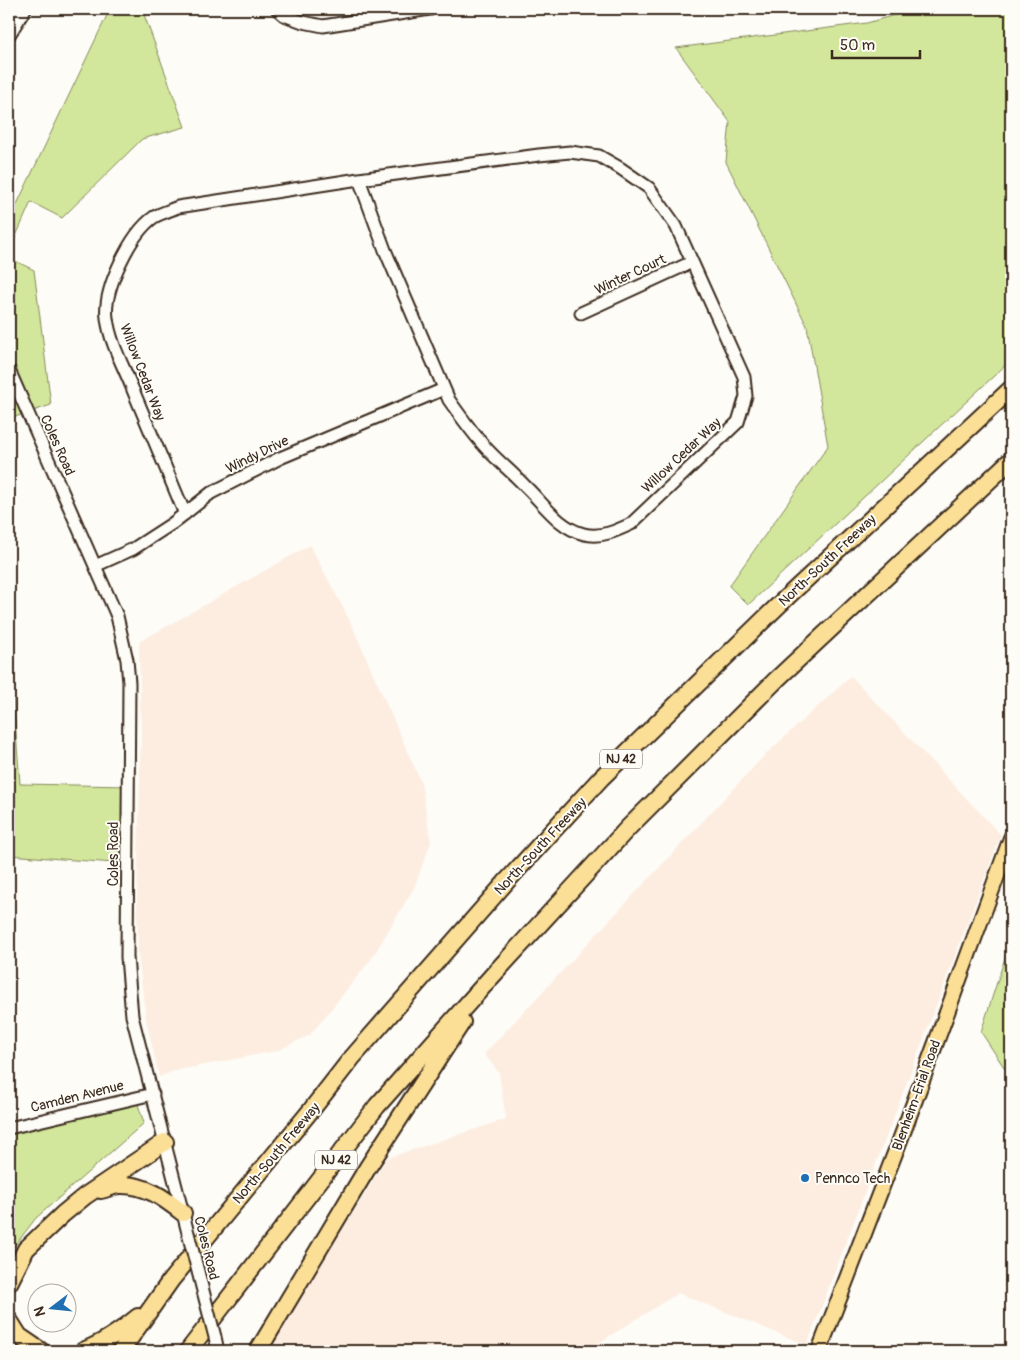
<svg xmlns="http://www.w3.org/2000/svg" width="1020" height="1360" viewBox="0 0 1020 1360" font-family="Pangolin,sans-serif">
  <rect width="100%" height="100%" fill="#fdfcf7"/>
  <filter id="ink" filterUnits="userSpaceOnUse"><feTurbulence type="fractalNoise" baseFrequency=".02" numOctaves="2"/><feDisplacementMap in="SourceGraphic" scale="10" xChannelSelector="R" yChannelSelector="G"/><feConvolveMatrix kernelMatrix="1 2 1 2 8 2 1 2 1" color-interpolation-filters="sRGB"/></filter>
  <g filter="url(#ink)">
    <path fill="#fdede1" d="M310 545 350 621 421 782 431 842 414 888 370 961 310 1035 276 1051 174 1071 159 1077 146 1019 138 954 137 900 141 737 139 642Z
      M851 676 1001 835 807 1345 678 1293 586 1351H267L387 1158 506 1119 499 1073 484 1054 765 755Z"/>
    <path fill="#d2e79b" stroke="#86885c" d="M110 9H142L185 127 142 139 62 218 31 202 9 252V221Z
      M916 9H1011V360L748 605 729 586 828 446 807 326 726 162 730 122 676 48 867 23Z
      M9 258 34 270 51 405 9 419Z
      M11 668 20 784 129 786 127 864 9 855V669Z
      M1011 939V1078L981 1032Z
      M134 1092 144 1123 36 1218 9 1253V1134Z
      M9 1335 19 1349 96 1346 93 1351H9Z"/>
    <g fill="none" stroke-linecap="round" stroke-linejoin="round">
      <defs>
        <path id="minor" d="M277 9 284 15 303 22 323 26 430 9
          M9 35 25 9
          M581 313 692 262
          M9 370 117 616 127 660 129 683 127 957 132 1016 188 1233
          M185 514C168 473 150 431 133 390 124 367 110 343 107 318 103 290 130 234 154 217 161 213 171 210 178 207L359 179 539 155 570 152 599 156 620 168 649 188 676 226 744 377 746 396 738 422 631 524C616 531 601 538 584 534 559 528 543 503 525 486 513 473 499 462 487 449 473 434 461 417 449 400L385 250 359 179
          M95 566 133 549 173 523 211 493 280 458 444 389
          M9 1128 153 1094
          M215 1337 218 1351"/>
        <path id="major" d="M819 1351 905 1127 1011 838"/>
        <path id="highway" d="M101 1190C107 1189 114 1185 120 1185 145 1184 164 1198 183 1213
          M9 1283 26 1249 63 1214 85 1196 165 1142
          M9 1320 19 1336 41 1351
          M83 1351C104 1343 121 1331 138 1317
          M121 1351 171 1280 312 1109 351 1059 506 882 601 778 788 596 1011 389
          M188 1351 377 1106 493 975 628 828 777 679 1011 460
          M258 1351 368 1167 462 1022"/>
      </defs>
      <use href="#minor" stroke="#3b2a1e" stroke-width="15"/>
      <use href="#major" stroke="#3b2a1e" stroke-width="18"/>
      <use href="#highway" stroke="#3b2a1e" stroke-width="20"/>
      <use href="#minor" stroke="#fdfcf7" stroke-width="11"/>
      <use href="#major" stroke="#fbdf96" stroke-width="14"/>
      <use href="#highway" stroke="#fbdf96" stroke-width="16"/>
      <defs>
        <path id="minor-bridge" d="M188 1233 215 1337"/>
      </defs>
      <use href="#minor-bridge" stroke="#3b2a1e" stroke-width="15" stroke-linecap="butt"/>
      <use href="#minor-bridge" stroke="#fdfcf7" stroke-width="11"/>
    </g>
  </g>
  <circle fill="#1f6fb2" stroke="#fdfcf7" stroke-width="2" cx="805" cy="1178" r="5"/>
  <g text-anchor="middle" stroke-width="4" stroke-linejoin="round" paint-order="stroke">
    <g fill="#fdfcf7" stroke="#75695f" stroke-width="1">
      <rect x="600" y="749.5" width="42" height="19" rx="4"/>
      <rect x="315" y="1150.5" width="42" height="19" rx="4"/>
    </g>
    <g font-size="12" font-weight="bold" fill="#3b2a1e">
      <text x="621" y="763">NJ 42</text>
      <text x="336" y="1164">NJ 42</text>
    </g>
    <g font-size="14" fill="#3b2a1e" stroke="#fdfcf7">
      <text transform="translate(630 274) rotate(-25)" y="5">Winter Court</text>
      <text transform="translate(143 372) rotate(69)" y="5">Willow Cedar Way</text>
      <text transform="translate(58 445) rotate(66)" y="5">Coles Road</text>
      <text transform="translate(257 454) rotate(-26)" y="5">Windy Drive</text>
      <text transform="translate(681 455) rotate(-43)" y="5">Willow Cedar Way</text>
      <text transform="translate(827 560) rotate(-43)" y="5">North-South Freeway</text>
      <text transform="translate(540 846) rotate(-47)" y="5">North-South Freeway</text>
      <text transform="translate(113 854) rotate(-90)" y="5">Coles Road</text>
      <text transform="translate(916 1095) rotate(-70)" y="5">Blenheim-Erial Road</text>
      <text transform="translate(77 1096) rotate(-14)" y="5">Camden Avenue</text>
      <text transform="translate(276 1153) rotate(-50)" y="5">North-South Freeway</text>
      <text transform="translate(207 1248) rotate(76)" y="5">Coles Road</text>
    </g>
    <g font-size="14" fill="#3b2a1e" stroke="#fdfcf7" text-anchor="start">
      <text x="815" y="1183">Pennco Tech</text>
    </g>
  </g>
  <rect width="1020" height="1360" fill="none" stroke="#fdfcf7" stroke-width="30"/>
  <rect x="15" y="15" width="990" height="1330" fill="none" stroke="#3b2a1e" stroke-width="2" filter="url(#ink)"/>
  <g transform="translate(52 1308) rotate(254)"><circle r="24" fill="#fdfcf7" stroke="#afa8a0"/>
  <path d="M0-4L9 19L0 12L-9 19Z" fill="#1f6fb2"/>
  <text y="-8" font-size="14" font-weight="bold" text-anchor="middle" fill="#3b2a1e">N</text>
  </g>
  <path d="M832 50v8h88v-8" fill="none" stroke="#3b2a1e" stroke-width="2.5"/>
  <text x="840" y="50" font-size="15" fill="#3b2a1e" stroke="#fdfcf7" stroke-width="4" paint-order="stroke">50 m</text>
</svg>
